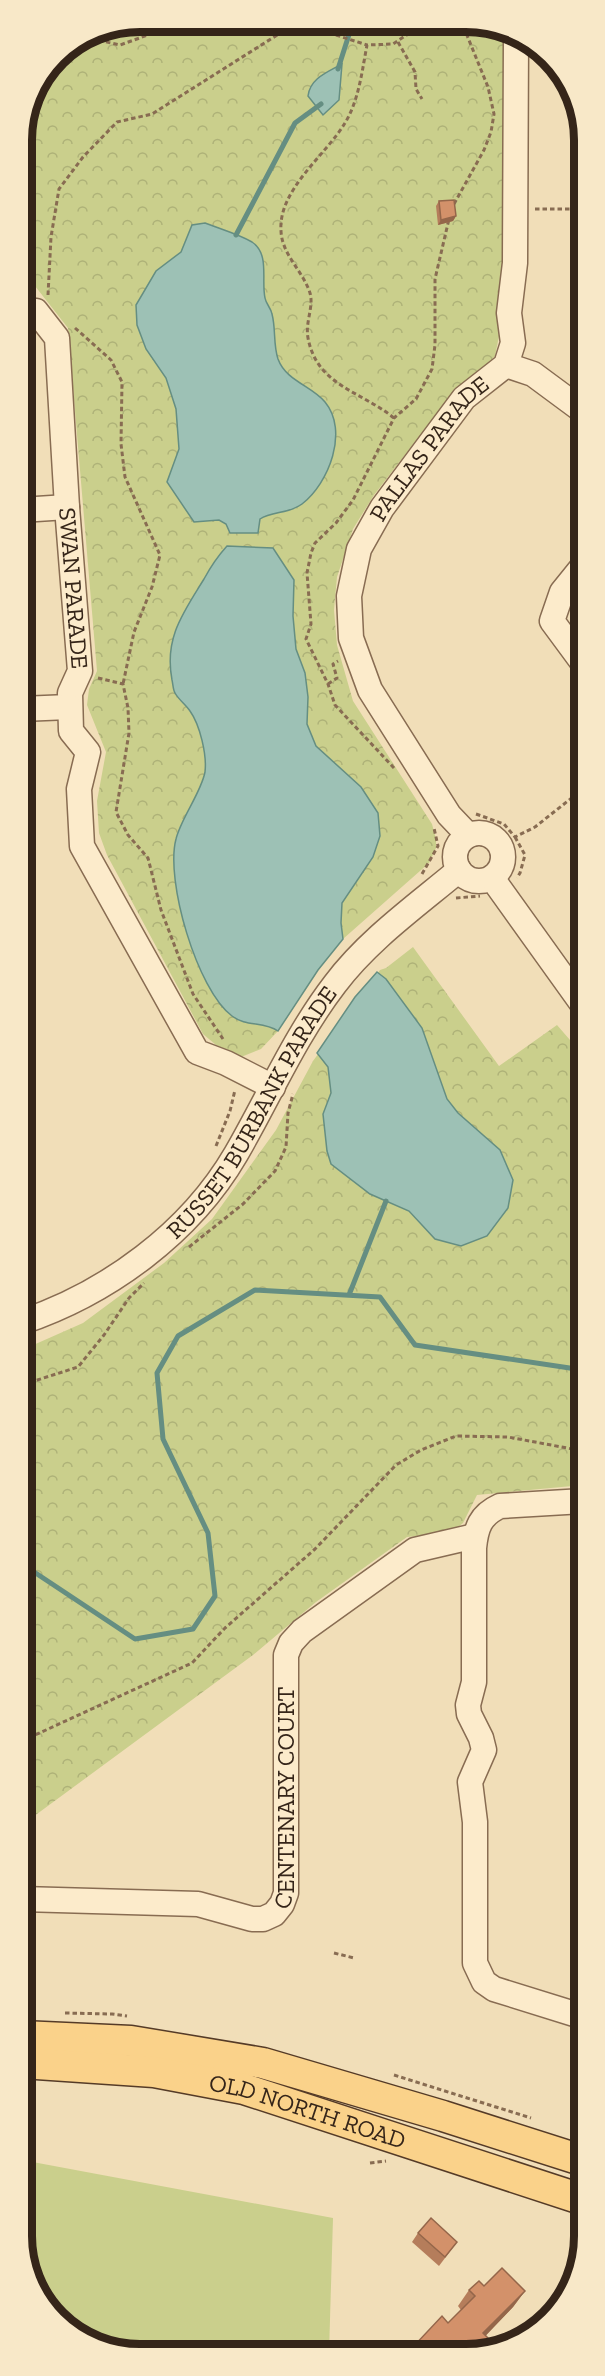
<svg xmlns="http://www.w3.org/2000/svg" width="605" height="2376" viewBox="0 0 605 2376" font-family="'Zilla Slab',serif">
  <defs>
    <pattern id="forest-crowns" width="20" height="18" patternUnits="userSpaceOnUse" patternTransform="scale(1.5)"><rect width="20" height="18" fill="#cacf8c"/><path d="M2 6a3 3 0 1 1 6 0M12 15a3 3 0 1 1 6 0" fill="none" stroke="#aeb278"/></pattern>
  </defs>
  <rect width="100%" height="100%" fill="#f1deb8"/>
  <path fill="url(#forest-crowns)" d="M140 21 489 23 507 33 505 263 496 310 499 336 495 356 483 369 455 390 374 495 353 529 337 577 334 610 337 645 353 701 432 824 436 839V848L429 863 343 939 318 970 278 1031 261 1049 241 1057 216 1045 203 1034 107 855 99 833 97 801 106 752 87 705 89 689 97 671 68 328 35 286 23 125 30 94 56 56 95 30Z
    M413 947 499 1066 557 1025 583 1055V1485L477 1495 463 1523 452 1532 407 1537 316 1602 253 1655 22 1825V1350L83 1323 164 1263 212 1219 276 1130 313 1061 380 970 386 968Z"/>
  <path fill="#cacf8c" d="M22 2160 333 2218 329 2353H116L56 2320 22 2252Z"/>
  <path fill="#9dc1b5" stroke="#658e82" stroke-width="1.5" d="M342 64 339 100 323 115 308 96C310 78 328 72 342 64Z
    M205 223C220 229 238 234 252 242 270 254 261 280 265 298 266 304 271 308 272 314 276 329 273 344 278 359 286 381 312 386 325 402 349 431 329 483 302 504 289 514 272 511 260 519L258 533H230L226 524 219 520 194 522 167 482 179 449 176 409 166 378 146 349 137 325 136 305 156 271 181 252 192 225Z
    M227 546 273 548 294 580 293 616 296 649 305 673 308 697 307 724 316 746 361 787 378 813 380 836 373 857 342 903 341 923 343 939 318 970 278 1031C264 1021 246 1027 232 1016 197 990 165 880 176 839 181 818 201 793 205 772 207 755 200 725 190 711 186 705 179 700 175 693 173 690 173 684 172 680 164 638 183 613 204 579 211 566 217 557 227 546Z
    M377 972 386 979 422 1028 447 1099 458 1113 500 1150 513 1180 508 1208 487 1236 461 1246 435 1239 409 1211 370 1194 331 1164 327 1151 323 1114 331 1093 328 1067 317 1053 355 997Z"/>
  <g fill="none" stroke-linecap="round" stroke-linejoin="round">
    <path stroke="#658e82" stroke-width="5" d="M338 69 353 22
      M236 235 295 123 321 104
      M349 1295 386 1201
      M22 1564 135 1639 193 1629 215 1596 208 1533 163 1439 157 1373 178 1336 255 1290 380 1297 415 1345 583 1370"/>
    <defs>
      <g id="minor">
        <path id="s1" d="M21 310 36 311 57 338 67 507 80 671 70 693 71 731 88 752 79 789 82 846 197 1052 226 1063 273 1087"/>
        <path d="M506 365 533 374 583 411"/>
        <path d="M21 510 67 507"/>
        <path d="M583 566 562 592 552 621 583 663"/>
        <path d="M21 709 69 707"/>
        <circle cx="479" cy="857" r="24"/>
        <path id="s2" d="M468 835 449 815 370 690 351 638 349 596 359 549 382 508 464 398 506 365 513 343 509 313 515 263 516 38"/>
        <path d="M492 878 583 1005"/>
        <path id="s3" d="M22 1322C108 1293 190 1233 236 1154 269 1097 295 1036 335 984 368 940 416 906 459 870"/>
        <path d="M583 1501 500 1506C480 1515 476 1528 474 1548V1682L468 1705 469 1714 481 1738 484 1750 470 1782 475 1822V1963L484 1982 494 1989 584 2017"/>
        <path id="s4" d="M22 1899 198 1904 252 1919H263L274 1914 282 1904 286 1893V1655L291 1643 302 1631 415 1550 475 1536"/>
      </g>
      <g id="major">
        <path d="M22 2036 131 2041 263 2063 443 2116 584 2161"/>
        <path id="s5" d="M22 2063 154 2072 244 2089 584 2200"/>
      </g>
    </defs>
    <use href="#minor" stroke="#886c52" stroke-width="27"/>
    <use href="#major" stroke="#553b27" stroke-width="33"/>
    <path stroke="#886c52" stroke-width="3" stroke-dasharray="4.5 3" stroke-linecap="butt" d="M282 22 286 27
      M440 23 462 24
      M84 37 120 45 187 21
      M398 42 415 72 416 89 422 99
      M454 204 484 150 491 132 494 114 488 87 462 23
      M535 209H583
      M48 295 51 237 59 189 83 157 117 122 152 114 293 25 311 27 367 45
      M75 328 111 360 122 382 121 444 125 477 160 555 152 587 134 632 123 684
      M394 418C361 391 317 386 308 338 305 322 314 307 310 293 303 271 282 255 281 231 278 190 325 156 345 123 359 100 362 71 367 45L393 44 420 26 428 23
      M98 678 123 684 128 708 129 733 116 812 128 835 148 858 161 910 193 994 223 1039
      M328 684 337 678 333 664 338 661
      M394 768 335 705 328 684 306 639 311 624 307 573 311 553 315 543 336 523 353 500 394 418 416 399 432 369 435 345V279L449 219
      M476 814 504 824 515 837 535 827 583 789
      M515 837 525 855 520 873 517 878
      M422 874 438 846 434 828
      M456 898 480 896
      M583 1111 581 1117 583 1139
      M216 1146 230 1111 235 1090
      M189 1247 243 1204 275 1171 286 1147 288 1113 293 1094
      M22 1382H31L78 1367 104 1335 129 1298 144 1283
      M22 1741 192 1663 225 1628 315 1549 396 1465 421 1450 456 1436 508 1437 583 1451
      M334 1953 354 1958
      M65 2013 112 2014 127 2016
      M394 2075 531 2118
      M370 2163 386 2161"/>
    <use href="#minor" stroke="#fcebcb" stroke-width="24"/>
    <use href="#major" stroke="#fad28a" stroke-width="30"/>
  </g>
  <path fill="#b57d5b" d="M439 201 456 216 453 221 438 225 436 206Z
    M418 2233 457 2242 439 2266 412 2242Z
    M484 2286 525 2291 513 2307 485 2336 481 2354H408L411 2349 448 2323 461 2310 458 2306 469 2290Z"/>
  <path fill="#94664a" d="M456 216 453 221 438 225 441 220Z
    M525 2291 513 2307 472 2350 483 2333Z"/>
  <path fill="#d3916a" stroke="#94664a" stroke-width="1.5" d="M454 200 456 216 441 220 439 201Z
    M431 2218 457 2242 445 2257 418 2233Z
    M502 2268 525 2291 483 2333 496 2346 481 2354H411L414 2351 411 2349 442 2316 448 2323 475 2296 469 2290 479 2281 484 2286Z"/>
  <g text-anchor="middle" stroke-width="4.5" stroke-linejoin="round" paint-order="stroke">
    <g font-size="24" fill="#352519" stroke="#f8e8c8">
      <text dy="8" stroke="none"><textPath href="#s2" startOffset="444">PALLAS PARADE</textPath></text>
      <text dy="8" stroke="none"><textPath href="#s1" startOffset="300">SWAN PARADE</textPath></text>
      <text dy="8" stroke="none"><textPath href="#s3" startOffset="321">RUSSET BURBANK PARADE</textPath></text>
      <text dy="8" stroke="none"><textPath href="#s4" startOffset="375">CENTENARY COURT</textPath></text>
      <text dy="8" stroke="none"><textPath href="#s5" startOffset="291">OLD NORTH ROAD</textPath></text>
    </g>
  </g>
  <path d="M0 0H605V2376H0ZM140 32H466A108 108 0 0 1 574 140V2236A108 108 0 0 1 466 2344H140A108 108 0 0 1 32 2236V140A108 108 0 0 1 140 32Z" fill="#f8e8c8" fill-rule="evenodd"/>
  <path fill="none" stroke="#352519" stroke-width="8" d="M140 32H466A108 108 0 0 1 574 140V2236A108 108 0 0 1 466 2344H140A108 108 0 0 1 32 2236V140A108 108 0 0 1 140 32Z"/>
</svg>
